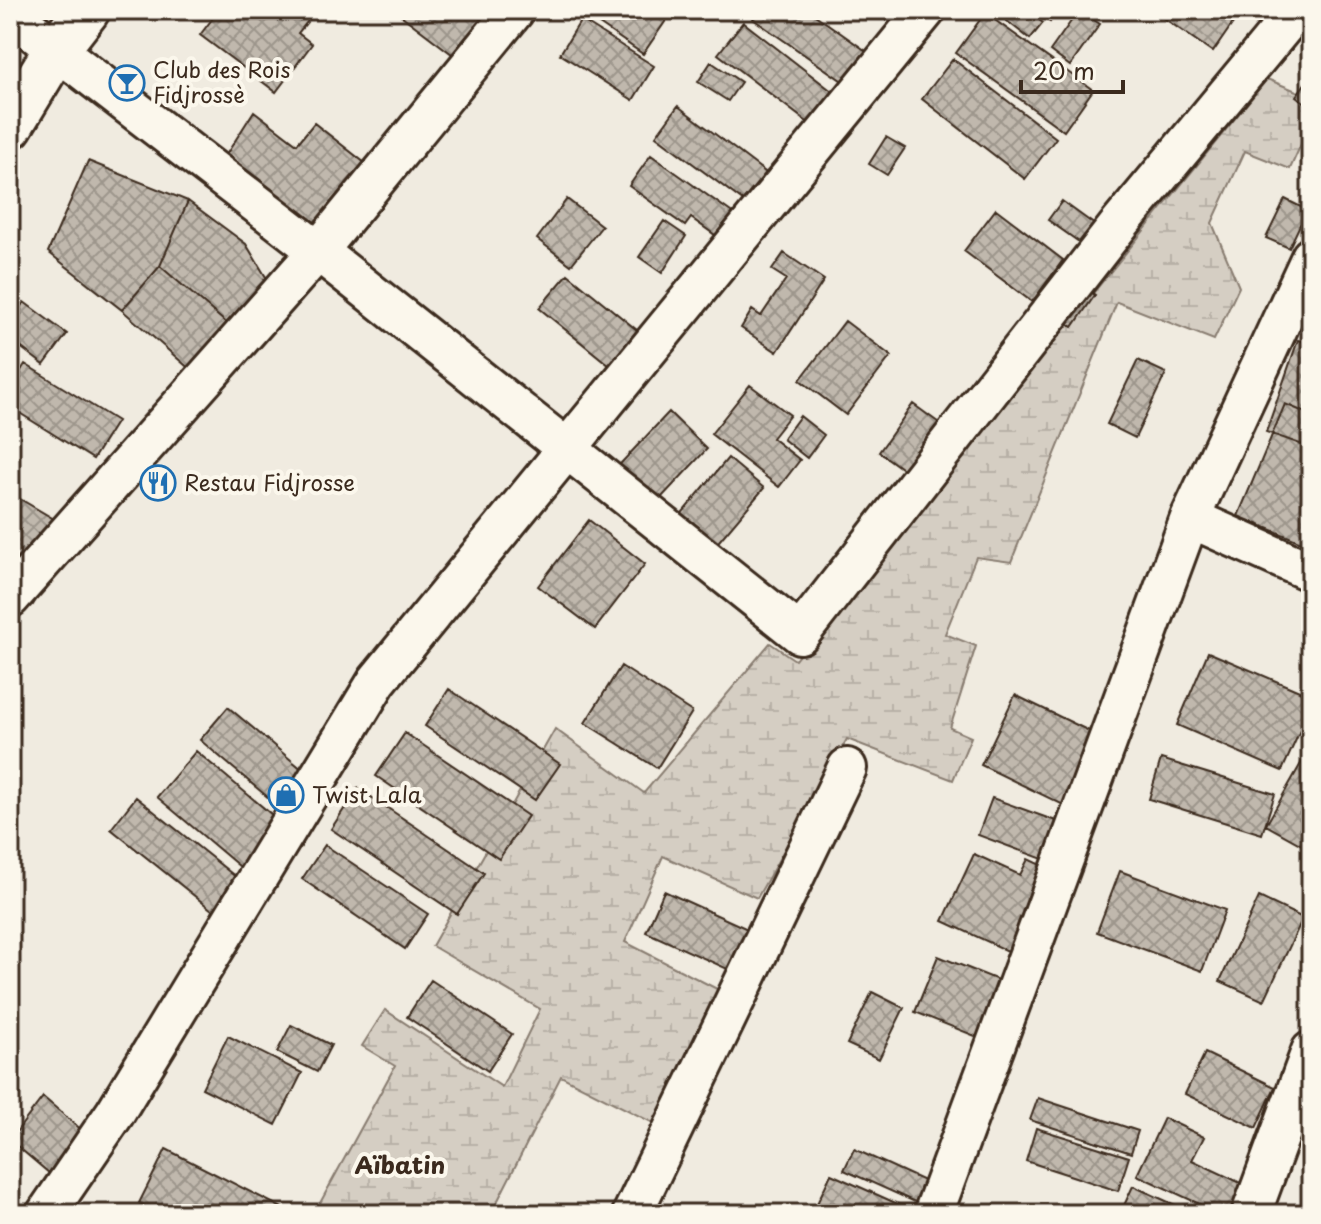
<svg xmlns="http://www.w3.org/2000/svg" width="1321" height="1224" viewBox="0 0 1321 1224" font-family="'Playpen Sans',sans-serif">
  <defs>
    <pattern id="wetland-marsh" width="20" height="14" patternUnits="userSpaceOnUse" patternTransform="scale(2)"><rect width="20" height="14" fill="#d5cec3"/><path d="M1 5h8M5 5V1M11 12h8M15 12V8" fill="none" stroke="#b8b1a7"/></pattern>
    <pattern id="building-cross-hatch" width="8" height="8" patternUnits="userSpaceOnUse" patternTransform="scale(2)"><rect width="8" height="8" fill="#c0b8ad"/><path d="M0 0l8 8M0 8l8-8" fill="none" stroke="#9d968c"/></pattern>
  </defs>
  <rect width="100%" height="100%" fill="#f0ebe0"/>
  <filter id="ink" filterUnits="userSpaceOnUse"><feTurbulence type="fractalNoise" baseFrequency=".0125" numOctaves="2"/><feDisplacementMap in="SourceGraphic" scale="16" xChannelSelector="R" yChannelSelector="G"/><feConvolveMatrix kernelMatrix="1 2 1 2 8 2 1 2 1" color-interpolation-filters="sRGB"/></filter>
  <g filter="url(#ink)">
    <path fill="url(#wetland-marsh)" stroke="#887c70" stroke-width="2" d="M1267 79 1311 97V122L1290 169 1245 151 1212 223 1239 287 1214 340 1117 302 1011 562 976 557 945 634 976 646 950 728 971 737 953 780 847 739 757 898 663 856 625 942 719 990 655 1124 561 1076 491 1214H314L395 1066 362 1046 385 1010 502 1087 540 1009 432 946 555 729 644 793 770 643 795 660Z"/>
    <path fill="url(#building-cross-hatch)" stroke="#3b2a1e" stroke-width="2" d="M219 10H304L312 16 298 33 312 44 276 92 200 35Z
      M394 10H479L504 29 473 70Z
      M598 10H653L667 19 643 54 592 19Z
      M759 10H808L876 58 854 89 753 19Z
      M993 10H1026L1043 23 1030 39Z
      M1032 10H1057L1050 22Z
      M1079 10 1100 24 1070 66 1050 51Z
      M1152 10H1242L1213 52Z
      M985 13 1093 90 1064 131 956 53Z
      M581 20 654 66 633 100 560 54Z
      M743 22 842 99 819 131 718 54Z
      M953 59 1056 138 1025 179 922 99Z
      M711 62 741 82 728 101 698 82Z
      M1309 78 1311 79V107L1296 96Z
      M678 106 773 178 751 207 656 136Z
      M254 111 297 144 314 123 384 178 316 258 212 177Z
      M886 137 905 148 887 175 869 164Z
      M651 155 759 232 743 255 691 218 685 226 629 186Z
      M88 161 188 201 160 266 122 310 48 252Z
      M567 199 602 226 571 265 537 239Z
      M1285 199 1307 210 1289 248 1266 238Z
      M188 201 246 244 272 287 239 334 160 266Z
      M1062 201 1095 225 1082 244 1048 220Z
      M996 209 1063 260 1032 302 964 251Z
      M664 221 686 236 662 273 639 257Z
      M784 253 824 280 777 352 741 328 752 310 761 316 786 279 772 270Z
      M160 266 239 334 200 378 122 310Z
      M568 274 643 335 615 370 539 308Z
      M1074 280 1095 295 1073 327 1051 312Z
      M24 302 67 334 44 365 10 339V321Z
      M845 321 891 356 846 415 800 380Z
      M1298 340 1311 344V422L1303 445 1266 432Z
      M1138 360 1166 373 1135 438 1107 424Z
      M25 364 117 421 93 459 10 407V388Z
      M750 385 790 415 772 438 800 460 779 487 711 434Z
      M913 404 968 444 933 491 879 452Z
      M1285 404 1311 415V546L1238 516Z
      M669 412 707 449 645 515 607 478Z
      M800 416 824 435 807 458 783 439Z
      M728 458 764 488 703 560 668 530Z
      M10 493 76 532 33 605 10 592Z
      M589 520 645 564 595 629 538 586Z
      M1208 652 1311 696V706L1282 771 1177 725Z
      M621 666 692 712 657 768 585 723Z
      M449 689 560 764 535 800 425 726Z
      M1015 695 1116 744 1082 814 981 765Z
      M228 707 310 776 283 810 200 740Z
      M405 733 528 816 499 859 376 776Z
      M1311 746V850L1266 825Z
      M196 751 290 830 252 877 157 797Z
      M1161 759 1275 794 1262 834 1149 799Z
      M358 788 484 873 457 914 331 829Z
      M136 797 247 886 222 918 111 829Z
      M992 798 1084 831 1070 869 978 835Z
      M325 845 428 914 405 949 302 879Z
      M974 854 1020 875 1028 859 1062 875 1023 958 943 921Z
      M1120 871 1225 910 1202 971 1097 932Z
      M664 891 752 931 734 972 646 932Z
      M1259 897 1303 918 1264 1001 1220 981Z
      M938 956 1008 984 985 1040 915 1012Z
      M431 980 512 1034 488 1071 407 1017Z
      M872 992 904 1008 879 1059 847 1044Z
      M291 1025 331 1045 317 1072 277 1052Z
      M228 1036 302 1073 276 1125 202 1088Z
      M1205 1053 1275 1087 1256 1128 1185 1094Z
      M43 1097 110 1154 75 1195 10 1140Z
      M1038 1098 1138 1131 1131 1153 1030 1120Z
      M1164 1118 1204 1137 1192 1160 1264 1194 1255 1214H1221L1137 1175Z
      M1036 1128 1129 1157 1118 1191 1026 1161Z
      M166 1149 294 1214H161L139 1203Z
      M854 1149 935 1186 926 1207 844 1170Z
      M831 1174 920 1214 813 1212Z
      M1311 1179V1209L1302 1206Z
      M1133 1186 1195 1214H1120Z"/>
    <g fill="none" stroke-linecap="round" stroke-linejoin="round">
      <defs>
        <path id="street" d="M10 14 318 251 800 634 1118 226 1297 10
          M1190 518 1311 572
          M10 598 318 251 515 10
          M46 1214 115 1113 377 681 926 10
          M632 1214 847 768
          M933 1214 1190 518 1311 257
          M1251 1214 1311 1051"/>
        <path id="secondary" d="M10 126 56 50 87 10"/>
      </defs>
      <use href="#street" stroke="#3b2a1e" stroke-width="44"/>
      <use href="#secondary" stroke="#3b2a1e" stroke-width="50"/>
      <use href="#street" stroke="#fbf7ec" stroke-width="38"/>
      <use href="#secondary" stroke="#fbf7ec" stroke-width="44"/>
    </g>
  </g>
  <defs>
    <symbol id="bar-ring" viewBox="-11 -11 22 22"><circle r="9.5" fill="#fbf7ec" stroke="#1f6fb2" stroke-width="1.5"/><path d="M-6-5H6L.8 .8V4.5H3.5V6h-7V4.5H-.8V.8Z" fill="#1f6fb2"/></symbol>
    <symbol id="restaurant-ring" viewBox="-11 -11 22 22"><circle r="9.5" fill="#fbf7ec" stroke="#1f6fb2" stroke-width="1.5"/><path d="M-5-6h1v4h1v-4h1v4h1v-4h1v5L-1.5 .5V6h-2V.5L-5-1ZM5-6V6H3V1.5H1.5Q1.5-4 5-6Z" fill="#1f6fb2"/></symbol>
    <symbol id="shop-ring" viewBox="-11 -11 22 22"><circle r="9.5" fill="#fbf7ec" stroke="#1f6fb2" stroke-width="1.5"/><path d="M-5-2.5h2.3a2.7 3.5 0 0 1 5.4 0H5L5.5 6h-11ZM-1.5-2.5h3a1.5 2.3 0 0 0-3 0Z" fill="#1f6fb2"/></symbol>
  </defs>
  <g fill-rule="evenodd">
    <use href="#bar-ring" x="107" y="63" width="40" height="40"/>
    <use href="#restaurant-ring" x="138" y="463" width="40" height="40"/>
    <use href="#shop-ring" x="266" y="775" width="40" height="40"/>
  </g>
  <g text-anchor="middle" stroke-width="8" stroke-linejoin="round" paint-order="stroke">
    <g font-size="22" fill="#3b2a1e" stroke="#fbf7ec" text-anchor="start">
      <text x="153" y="78">Club des Rois<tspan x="153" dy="25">Fidjrossè</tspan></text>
      <text x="184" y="491">Restau Fidjrosse</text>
      <text x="312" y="803">Twist Lala</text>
    </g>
    <g font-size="24" font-weight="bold" fill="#3b2a1e" stroke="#fbf7ec">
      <text x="400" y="1174">Aïbatin</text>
    </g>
  </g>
  <rect width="1321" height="1224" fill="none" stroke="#fbf7ec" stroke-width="40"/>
  <rect x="20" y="20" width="1281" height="1184" fill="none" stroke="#3b2a1e" stroke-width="3" filter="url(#ink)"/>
  <path d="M1021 80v12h102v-12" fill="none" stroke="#3b2a1e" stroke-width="4"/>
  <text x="1033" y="80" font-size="24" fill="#3b2a1e" stroke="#fbf7ec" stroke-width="6" paint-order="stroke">20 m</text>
</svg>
